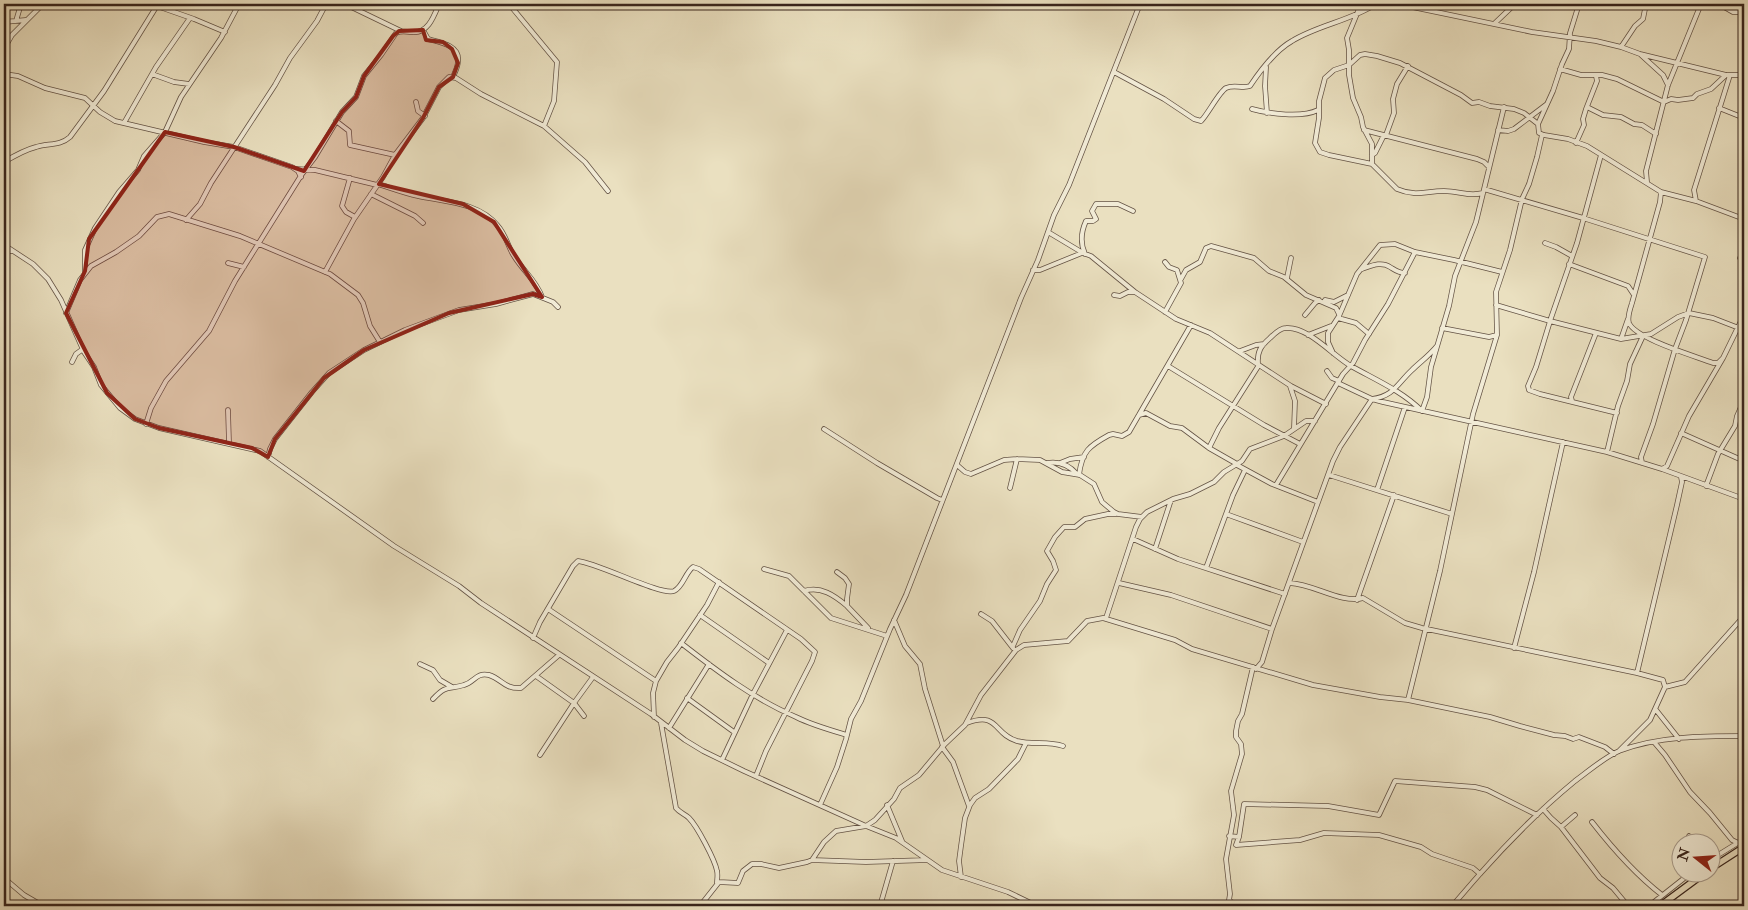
<svg xmlns="http://www.w3.org/2000/svg" width="1748" height="910" viewBox="0 0 1748 910" font-family="'IM FELL Double Pica',serif">
  <rect width="100%" height="100%" fill="#eae0c0"/>
  <filter id="stains"><feTurbulence type="fractalNoise" baseFrequency=".004" numOctaves="4"/><feColorMatrix values="0 0 0 0 .2 0 0 0 0 .09 0 0 0 0 .02 0 0 0 .5 -.17"/></filter>
  <radialGradient id="worn" r=".72"><stop offset=".6" stop-color="#630" stop-opacity="0"/><stop offset="1" stop-color="#630" stop-opacity=".3"/></radialGradient>
  <g fill="none" stroke-linecap="round" stroke-linejoin="round">
    <defs>
      <path id="minor" d="M345 4 401 31
        M509 4 557 62 554 101 544 126
        M1361 4 1347 38 1349 50V75L1353 98 1361 117 1363 127 1372 144V164L1397 189C1416 197 1425 191 1444 191 1459 191 1468 197 1483 193
        M1398 4 1532 32 1596 41 1621 47 1640 54 1726 75H1744
        M1579 4 1570 33 1569 49 1562 64 1553 91 1538 124 1539 133 1544 135 1568 139 1587 146 1661 192 1696 201 1744 219
        M1719 4 1733 12H1744
        M157 6 194 19 225 32
        M16 21 21 4
        M4 22 26 20
        M1495 23 1515 4
        M423 30 428 39C439 42 460 45 458 61 458 67 455 72 453 77
        M4 32 8 41
        M1621 47 1635 26 1643 19 1646 4
        M4 49 12 35 43 4
        M1640 54 1663 75 1668 85
        M1266 67 1265 86 1267 113
        M1560 69 1581 75H1602L1617 79 1664 102 1671 99 1678 100 1693 98 1697 94 1711 89 1726 75
        M1114 72 1164 99 1194 119 1201 121C1208 114 1219 92 1226 88 1234 84 1243 89 1250 86 1260 71 1276 50 1292 41 1318 25 1350 21 1376 4
        M4 74 18 76 45 88 85 98 100 112 115 121 204 142 234 147 292 167 298 171 301 177
        M152 74 174 82 189 84
        M416 102 418 111 425 116
        M1587 107 1603 115 1621 117 1634 124 1642 125 1656 134
        M1719 108 1744 118
        M1252 109C1270 114 1302 118 1318 110
        M336 121 349 131 350 145 395 155
        M124 123 156 67 190 18
        M1364 130 1477 159 1484 162 1489 167
        M1498 130 1508 131 1514 129 1547 104
        M1386 135 1394 113 1393 99 1397 84 1408 66
        M1576 143 1584 125 1583 119 1586 109 1597 81 1596 76
        M1372 155 1375 153 1384 135
        M1601 155 1577 243 1551 318 1536 367 1528 386 1529 390 1540 394 1617 413
        M4 162C14 156 24 150 36 147 48 143 60 146 70 137L104 91 158 4
        M1372 164 1329 155 1320 152 1315 143 1319 118V101L1325 78 1334 70 1349 65 1360 55 1365 54 1377 56 1400 63 1461 95 1472 103 1479 102 1490 106 1514 109 1524 113 1538 124
        M296 169 315 170 377 185
        M350 178 342 206 346 212 355 217
        M1647 182 1646 171 1668 85 1701 4
        M378 184C391 188 404 193 418 196 445 202 479 202 498 226 506 235 508 247 514 256 523 271 536 280 542 297
        M1484 189 1583 218 1705 257 1686 320 1675 349 1653 424 1641 457 1642 463
        M1661 192 1660 202 1632 303C1630 309 1627 317 1629 323 1636 339 1695 356 1713 363H1718L1723 358
        M371 194 415 216 423 223
        M1696 201 1694 190 1730 75
        M186 220 200 204 211 183 275 85 290 58 317 21 326 4
        M1048 232 1083 253 1091 256 1135 292 1176 319 1210 333 1291 386 1326 404
        M1545 243 1556 247 1572 256
        M4 245 33 264 48 279 61 300 84 352 94 367 101 385 120 408 135 419 159 428 260 451 394 546 459 586 481 603 651 714 685 740 703 751 744 771 866 826 896 838 942 870 1008 892 1037 906
        M1744 249 1740 258 1744 261
        M4 252 12 251
        M1085 254C1080 243 1081 232 1086 221H1093L1096 219 1092 211 1096 204H1118L1133 211
        M228 263 244 267
        M1569 264 1628 286 1634 295
        M1362 269C1371 266 1381 261 1390 267 1395 270 1398 273 1405 273
        M1033 270H1040L1082 253
        M85 271V250L95 228 119 192 138 170 144 156 165 132 181 97 221 38 239 4
        M325 272 354 219 383 177 395 155 423 118 439 87 449 77 456 78 481 94 544 126 585 162 608 191
        M1287 278 1291 258
        M1181 279 1186 270 1200 262 1206 248 1211 246 1254 258 1269 271 1284 277 1306 295 1336 308 1339 314
        M1114 295 1120 296 1128 292H1135
        M1325 300 1334 302 1348 295
        M1496 305 1550 321 1621 339 1651 334 1678 317 1689 313 1713 318 1744 330
        M1165 312 1181 283 1177 270 1169 267 1165 262
        M66 313 80 280 91 266 116 252 139 236 157 217 169 214 240 236 330 274 358 295 363 303 370 326 380 342
        M1305 315 1315 303 1319 300
        M1338 318 1356 323 1369 334
        M1442 328 1489 337 1497 335
        M1308 335 1331 326
        M1621 339 1628 319
        M1240 351 1256 345 1264 344
        M1333 353 1328 342V333L1339 316 1357 274 1380 245 1395 244 1415 252 1454 260 1502 272
        M72 362 76 354 83 349
        M1258 364C1257 351 1261 346 1270 338 1274 334 1281 328 1286 328 1308 326 1333 356 1351 366 1376 380 1402 391 1422 411L1427 397 1431 367 1449 306 1455 276 1476 222 1504 107
        M1168 366 1264 425 1300 444
        M1327 371 1332 378 1339 381
        M1338 383 1372 399 1383 402 1607 452 1662 469 1744 499
        M1290 386 1295 401 1294 428
        M1572 401 1571 397 1596 333
        M228 410 229 443
        M1139 415 1146 413 1170 426 1182 428 1209 448 1237 464
        M146 424 151 408 166 381 209 331 235 281 302 174 315 157 342 112 356 97 364 76 381 55 396 33C402 30 406 32 412 32 428 34 434 16 439 4
        M824 429 877 463 937 498 942 500
        M1681 433 1744 461
        M1209 448 1219 428 1259 365
        M1607 452 1618 406 1627 381 1630 364 1643 336
        M268 457 270 449 275 439 312 392 329 373 364 350 405 330 459 310 496 304 533 294 553 302 558 307
        M1047 463C1059 461 1069 465 1077 474
        M1060 463 1070 459 1084 457
        M957 465 965 472 971 474 1004 460 1017 459 1040 460 1062 472 1080 475 1094 484 1102 502 1114 512 1118 514 1142 517
        M1237 465 1272 484 1318 502
        M1662 469 1667 466 1689 416 1723 358 1744 315
        M1079 475C1082 451 1089 446 1109 435L1113 434 1122 436 1129 432 1191 325
        M1329 475 1452 514
        M1276 485 1343 374 1353 363 1365 340 1388 304 1415 252
        M1706 486 1718 454 1735 426 1737 416 1744 400
        M1010 488 1017 459
        M1377 490 1405 407
        M1226 514 1303 542
        M1133 539 1178 559 1285 594
        M1155 549 1171 500
        M1206 568 1233 495 1245 470
        M764 569 789 576 831 618 887 636
        M837 572 845 578 849 584 847 599V606L868 628
        M1119 583 1171 595 1272 629
        M1290 583C1314 584 1341 604 1363 598L1405 623 1422 628 1637 673 1663 680 1665 687 1650 720 1619 751
        M804 591C821 586 834 595 847 606
        M1357 600 1394 495
        M548 609 656 681
        M981 614 992 621 1013 648
        M700 615 769 663
        M1106 618 1136 527 1140 519 1147 512 1173 499 1190 494 1214 482 1224 472 1242 461 1250 449 1284 436 1306 421H1315
        M894 620 905 646 920 664 925 689 943 746
        M533 638 540 622 573 566 578 561C598 563 661 596 674 591 683 587 685 573 693 567L699 569 801 639 815 652 812 661 766 751 756 776
        M681 643C717 671 754 699 796 717 812 725 830 730 847 735
        M1013 646 1020 630 1040 601 1047 584 1056 570 1053 561 1047 551 1055 537 1064 527H1075L1085 519 1108 514H1116
        M1514 648 1534 572 1563 442
        M420 664 433 670 440 680 452 687
        M1256 669 1262 662 1272 629 1333 461 1340 447 1372 399C1394 396 1397 384 1412 370 1420 362 1429 356 1437 346
        M1637 673 1677 505 1682 482 1681 477
        M536 676 574 703 584 716
        M1665 687 1685 682 1744 616
        M687 698 734 732
        M433 699C447 684 448 690 464 685 475 682 476 672 489 675 502 679 504 689 521 688L559 655
        M1408 700 1440 571 1473 414 1497 335 1496 292 1510 250 1522 199 1529 184 1537 157 1542 135
        M1656 710 1679 739
        M654 717 653 693 656 681 667 662 678 648 707 605 719 582
        M661 723 676 808C680 813 685 814 689 818 697 826 715 860 717 871 718 875 717 879 717 883
        M967 723C999 711 993 734 1017 741 1032 745 1048 741 1063 746
        M669 728 709 664
        M1654 742 1665 755 1690 792 1710 813 1732 840 1738 843
        M942 747 953 762 969 806
        M540 755 574 703 593 677
        M722 760 753 694 787 630
        M820 805 837 767 846 739 851 719 861 701 890 629 906 595 1021 298 1038 260 1054 215 1069 185 1140 4
        M887 805 902 841
        M1543 809 1551 818 1561 827 1600 878 1613 888 1628 906
        M1592 822C1613 849 1635 874 1662 895
        M1561 827 1575 815
        M1229 836 1239 837 1236 845 1300 840 1324 833 1379 835 1421 847 1432 854 1473 868 1480 874
        M1689 836 1696 842
        M1239 837 1244 804 1328 806 1379 815 1395 781 1475 787 1487 790 1537 815
        M812 860 866 862 927 860
        M1710 860 1744 839
        M961 877 959 861 961 846 965 818 970 805 975 798 989 789 1018 759 1026 743
        M4 878 24 895 43 906
        M1230 901 1237 906
        M700 906 719 882 738 883 743 871 752 864H761L779 868 807 862 812 860 824 842 836 831 866 826 875 820 894 799 900 788 919 775 945 744 965 725 981 695 1016 650 1024 645 1068 641 1087 621 1103 618 1175 640 1192 649 1313 685 1380 697 1408 700 1490 717 1520 726 1554 735 1565 736 1573 739 1579 737 1605 747 1614 754
        M880 906 893 861
        M1228 906 1230 894 1226 859 1234 815 1231 791 1242 754 1241 744 1236 737V731L1238 721 1242 714 1253 667
        M1452 906C1461 896 1470 885 1479 875 1509 841 1541 809 1575 781 1589 771 1603 758 1619 751 1658 736 1704 736 1744 736
        M1649 906 1692 872"/>
      <path id="highway" d="M1710 869 1744 847
        M1660 906 1706 872"/>
    </defs>
    <use href="#minor" stroke="#645345" stroke-width="5.5"/>
    <use href="#highway" stroke="#38241c" stroke-width="8"/>
    <use href="#minor" stroke="#f1ebd6" stroke-width="4"/>
    <use href="#highway" stroke="#eae0c0" stroke-width="5.5"/>
  </g>
  <path fill="#8f2418" fill-opacity="0.2" stroke="#8f2418" stroke-width="4" stroke-linejoin="round" d="M423 30 426 40 443 42 452 49 458 63 453 77 439 87 423 118 379 184 463 204 494 222 542 297 533 294 449 313 364 350 324 378 275 439 268 457 252 448 159 428 135 419 107 393 66 313 85 271 89 239 165 132 234 147 304 171 342 112 356 97 364 76 393 36 399 31Z"/>
  <rect width="1748" height="910" fill="none" stroke="#eae0c0" stroke-width="20"/>
  <rect x="5" y="5" width="1738" height="900" fill="none" stroke="#38241c" stroke-width="2.5"/>
  <rect x="10" y="10" width="1728" height="890" fill="none" stroke="#38241c"/>
  <g transform="translate(1696 858) rotate(287)"><circle r="24" fill="#f1ebd6" stroke="#a79b8c"/>
  <path d="M0-4L9 19L0 12L-9 19Z" fill="#8f2418"/>
  <text y="-8" font-size="14" font-weight="bold" text-anchor="middle" fill="#38241c">N</text>
  </g>
  <rect width="100%" height="100%" filter="url(#stains)"/>
  <rect width="100%" height="100%" fill="url(#worn)"/>
</svg>
